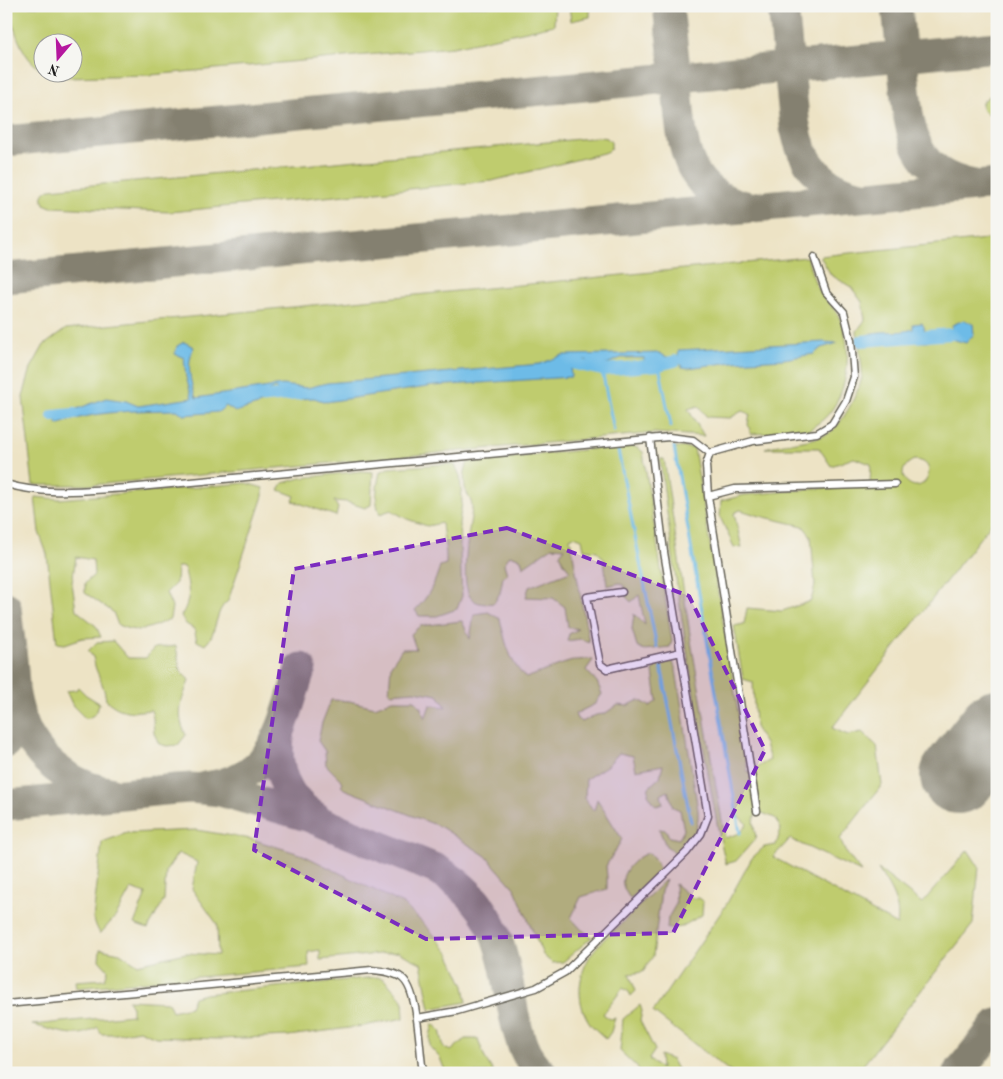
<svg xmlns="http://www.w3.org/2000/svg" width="1003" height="1079" viewBox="0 0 1003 1079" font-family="'Old Standard TT',serif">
  <rect width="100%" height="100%" fill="#f6f6f2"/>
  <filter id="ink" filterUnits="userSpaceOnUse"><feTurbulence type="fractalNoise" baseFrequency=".02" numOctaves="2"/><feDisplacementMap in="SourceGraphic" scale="10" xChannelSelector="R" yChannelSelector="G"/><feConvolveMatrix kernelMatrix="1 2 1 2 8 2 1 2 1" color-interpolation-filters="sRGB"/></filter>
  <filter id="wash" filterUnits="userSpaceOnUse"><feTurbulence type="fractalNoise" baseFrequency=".0096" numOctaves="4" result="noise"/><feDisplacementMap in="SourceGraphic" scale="20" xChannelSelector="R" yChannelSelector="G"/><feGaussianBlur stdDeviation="1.12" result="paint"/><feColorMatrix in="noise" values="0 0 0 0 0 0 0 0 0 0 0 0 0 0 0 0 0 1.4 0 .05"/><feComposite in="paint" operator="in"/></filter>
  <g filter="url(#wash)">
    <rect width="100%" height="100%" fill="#ede3c5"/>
    <path fill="#bfcc6e" stroke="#6e7445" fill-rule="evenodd" d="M9 6H555L554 25 453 47 151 75 65 77 48 73 72 72V42H42V70C22 59 13 28 9 6Z
      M569 6H590V17L571 21Z
      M997 92V115L986 113 982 109V102L988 97Z
      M601 137 607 138 611 142V148L607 152 492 181 480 182 170 212 51 207 44 204C41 197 43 192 50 189Z
      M997 238V516L832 728 848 735 862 732 877 746 882 785 840 839 845 851 861 872 790 839 773 857 897 925C901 903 889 887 878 869L922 903 968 850 979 867 973 924 857 1073H732L653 1012 726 905 752 858 764 847 776 845 781 829 775 818 757 811 753 822 756 838 736 861 726 864C716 824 710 783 702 741 685 648 672 554 660 459H664L691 641 725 838 740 833 747 824 737 815 674 447 694 448 748 772 770 760 765 744 755 727 753 682 743 679 734 626 744 624 747 608 782 611 811 601 815 585 811 536 803 526 760 516 740 510 734 513 742 548 734 547 720 517 721 501 744 495 870 484 871 464 854 458 831 466 819 448H765C782 443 820 441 832 431 843 422 859 391 862 377 863 367 858 343 857 331L865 320 862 302 851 287 831 275 820 256ZM914 460C942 460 925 498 907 482 899 475 904 464 914 460Z
      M807 257C811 270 814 284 823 296 827 302 834 307 837 313 856 345 849 404 817 424 814 426 811 429 808 430 790 434 769 433 751 434L748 424 750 414 742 411 730 418 707 417 698 406 688 409 704 436 655 433 92 485H33L23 397 31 368 44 345 66 329Z
      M629 445 638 448 643 452 672 641 670 647 644 650 637 646 632 629 634 614 645 625 639 595 631 602 627 598 624 586 620 583 607 586 604 559 597 551 584 549 582 539 574 536 570 538 589 642 580 639 567 641 569 634 578 629 568 627 565 607 553 598 526 597 529 587 570 571 564 563 560 554 565 548 552 547 523 567 521 559 510 555 504 564 507 574 503 577 500 593 494 603C486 604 479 605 472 599 458 586 470 528 472 509 473 502 467 495 465 488 463 479 465 469 468 462Z
      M446 464 455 465 460 476 462 503 459 523 462 596 457 609 437 616H419L415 610C428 598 435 583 440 566L446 564C447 550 443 537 442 523L427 526 407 519 391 510 380 514C374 502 377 485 380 472L388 468Z
      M361 471 373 472 371 505 365 508 347 502 334 501 338 508 336 516 293 501 295 496 279 490 283 483 301 478Z
      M246 483 263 488V496L228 601C214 610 218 634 205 645L197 641 194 629 186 624 181 616C192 598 189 588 184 567H177L176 583 166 593 172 607 170 619C149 628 140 635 118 625L113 612 85 593V583L94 575 93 560 76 557 72 583 76 610 96 626 101 637 82 638 65 644 57 643 47 554 39 532 35 497 59 499Z
      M488 612 500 619C505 640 509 662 526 678 545 672 573 656 593 660L586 670 597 682 602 694 595 704 575 714 577 719 582 722 596 715 604 714 618 705 627 706 639 700 650 706 657 701 653 672 656 663 665 660H672L676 670 698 810C699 833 692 839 677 854L666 846 659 829 666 830 669 837 679 839 684 830 680 810 673 807 668 791 661 795 663 804 656 806 648 794 649 787 660 777 663 765 636 770 633 756 619 753 608 765 586 779 585 799 594 811 597 799 622 839 606 866 607 877V889L581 897 571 918 582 930 592 937 563 962 552 963 543 955 515 889 486 856 441 827 344 789 341 786 343 782 326 765 325 751 318 741 322 723 331 700 349 701 375 707 392 700H415L421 708 425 719 430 705 446 707 438 695 414 691 389 693 391 665 402 649H416L411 634 420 626 462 621 470 639 474 614Z
      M113 641 128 658H146L154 648 176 646 180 670 189 680C182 701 175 714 186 735L178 745 167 746 159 744 154 733 153 717 151 710C131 712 122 714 106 700 104 686 101 682 96 669 93 661 96 659 88 651L97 642Z
      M78 687 86 695 99 703C98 712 94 716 86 719L73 706 66 691 76 690Z
      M196 830 251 839 303 855 403 904 429 929 449 953 464 986 467 1002 430 1009 421 963 398 952 320 960V950L308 952 309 967 76 988 75 981 105 979 108 970 99 960 100 949 120 953 137 964 186 953 218 955 217 924 192 889 197 862 178 853 166 871 164 900 148 929 134 924 146 894 131 889 116 916 100 934 93 919 102 842 127 833Z
      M649 853 656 862 660 870 630 899C628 895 624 890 623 885 620 872 637 855 649 853Z
      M666 879 661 891 653 956 643 972 629 974 636 991 631 996 629 992 623 988 603 1014 610 1019 615 1018 611 1032 606 1039C602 1035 596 1030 592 1026 575 1005 577 975 592 953 600 942 612 932 622 923 636 908 651 894 666 879Z
      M675 884 692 898H699L703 901 702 915 681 927 667 929 668 918 676 904Z
      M377 977 384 979 403 1000 404 1018 364 1026 288 1036 220 1039 156 1037 139 1030 116 1034H101L98 1027C92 1030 85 1034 79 1034 66 1035 46 1028 32 1025L132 1015V1007L128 1000 168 1002 172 1011 190 1007 194 997 205 994Z
      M640 1005 642 1011 640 1021 655 1050 649 1059 661 1069 660 1055 672 1060 679 1073H643L620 1051 623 1019Z
      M433 1024 440 1030 444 1048 451 1051 465 1039H478L485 1058 494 1073H446L440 1058 430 1047V1036Z"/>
    <path fill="#6dbbe7" stroke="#446c82" d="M964 320 973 324 974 334 966 343 944 337 926 342 908 341 903 338 891 337 866 341 865 336C880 328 897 335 913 329V324L922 323C926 329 924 334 928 339L951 334 952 325Z
      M184 342 194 347C186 363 190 382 196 398L282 385 307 388 327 383 540 364 563 355 660 353C665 357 671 359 678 357L679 350 823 342 838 343 821 348 814 354 784 359 733 362 688 368 682 367 679 361 650 365 644 362V358H621L604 365 602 370 586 360 570 363 571 377 434 386 326 402 314 398 284 400 283 396 275 388 263 395 261 404 235 412 226 406 218 412 184 415 177 410C136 411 96 410 57 425L58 416 106 398 126 401 138 406 192 398 186 377 184 358 175 354 177 346Z"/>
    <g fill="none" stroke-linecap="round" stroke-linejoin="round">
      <path stroke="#6dbbe7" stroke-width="3" d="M659 365 671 426
        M602 370 614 431
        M674 447 740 833
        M618 450 657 648
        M661 666 691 822"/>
      <path stroke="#6dbbe7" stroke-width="12" d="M861 341 952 334
        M554 365 570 363 602 370 659 365 675 361
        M246 399 299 394
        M53 416 74 414"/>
      <path stroke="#848070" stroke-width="31" d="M668 6C671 33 674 59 677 86 682 142 682 194 750 207
        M783 6 795 128
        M897 6C899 30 902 55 904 79 909 132 913 174 975 185
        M795 125C801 164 823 189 863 196
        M6 141 997 47
        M6 278 997 184
        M6 607C10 651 22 700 6 743
        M14 689C17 707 21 724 31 740 47 767 79 788 110 792
        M280 731C274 766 284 798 316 817
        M997 740V757
        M205 787C277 778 281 726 301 668
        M6 805 176 789 191 788 220 791 307 816 436 869C499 905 502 951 514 1015 519 1037 524 1058 542 1073
        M958 1073 997 1024"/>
      <path stroke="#848070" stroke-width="76" d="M958 776 997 727"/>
    </g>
  </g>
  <g filter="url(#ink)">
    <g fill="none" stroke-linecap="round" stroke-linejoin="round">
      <defs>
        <path id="service" d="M710 453 706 465 708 496 757 811
          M6 484C46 496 88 490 128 488L669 437 693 440 710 453 753 441 817 433 832 424 846 401 854 377 851 340 844 312 826 292 814 257
          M708 496 735 489 895 484
          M622 592 587 597 600 664 607 669 681 652
          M6 1004 372 970C382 971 394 972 402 978 418 990 419 1044 422 1065L425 1073
          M417 1018 457 1011 536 988 565 972 687 852 701 834 708 816 664 552 650 438"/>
      </defs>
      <use href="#service" stroke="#656257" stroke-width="9"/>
      <use href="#service" stroke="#fff" stroke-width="6"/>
    </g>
  </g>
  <path fill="#7b2cbf" fill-opacity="0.2" stroke="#7b2cbf" stroke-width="4" stroke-dasharray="10 6" stroke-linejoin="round" d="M507 528 689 596 765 750 673 933 426 939 254 850 294 569Z"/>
  <rect width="1003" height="1079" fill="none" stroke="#f6f6f2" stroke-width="25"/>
  <g transform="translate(58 58) rotate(199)"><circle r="24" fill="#f6f6f2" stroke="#9f9f9c"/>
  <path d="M0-4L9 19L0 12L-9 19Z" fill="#b5179e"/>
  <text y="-8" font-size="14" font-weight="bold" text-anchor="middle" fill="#1c1c1c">N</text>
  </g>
</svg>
